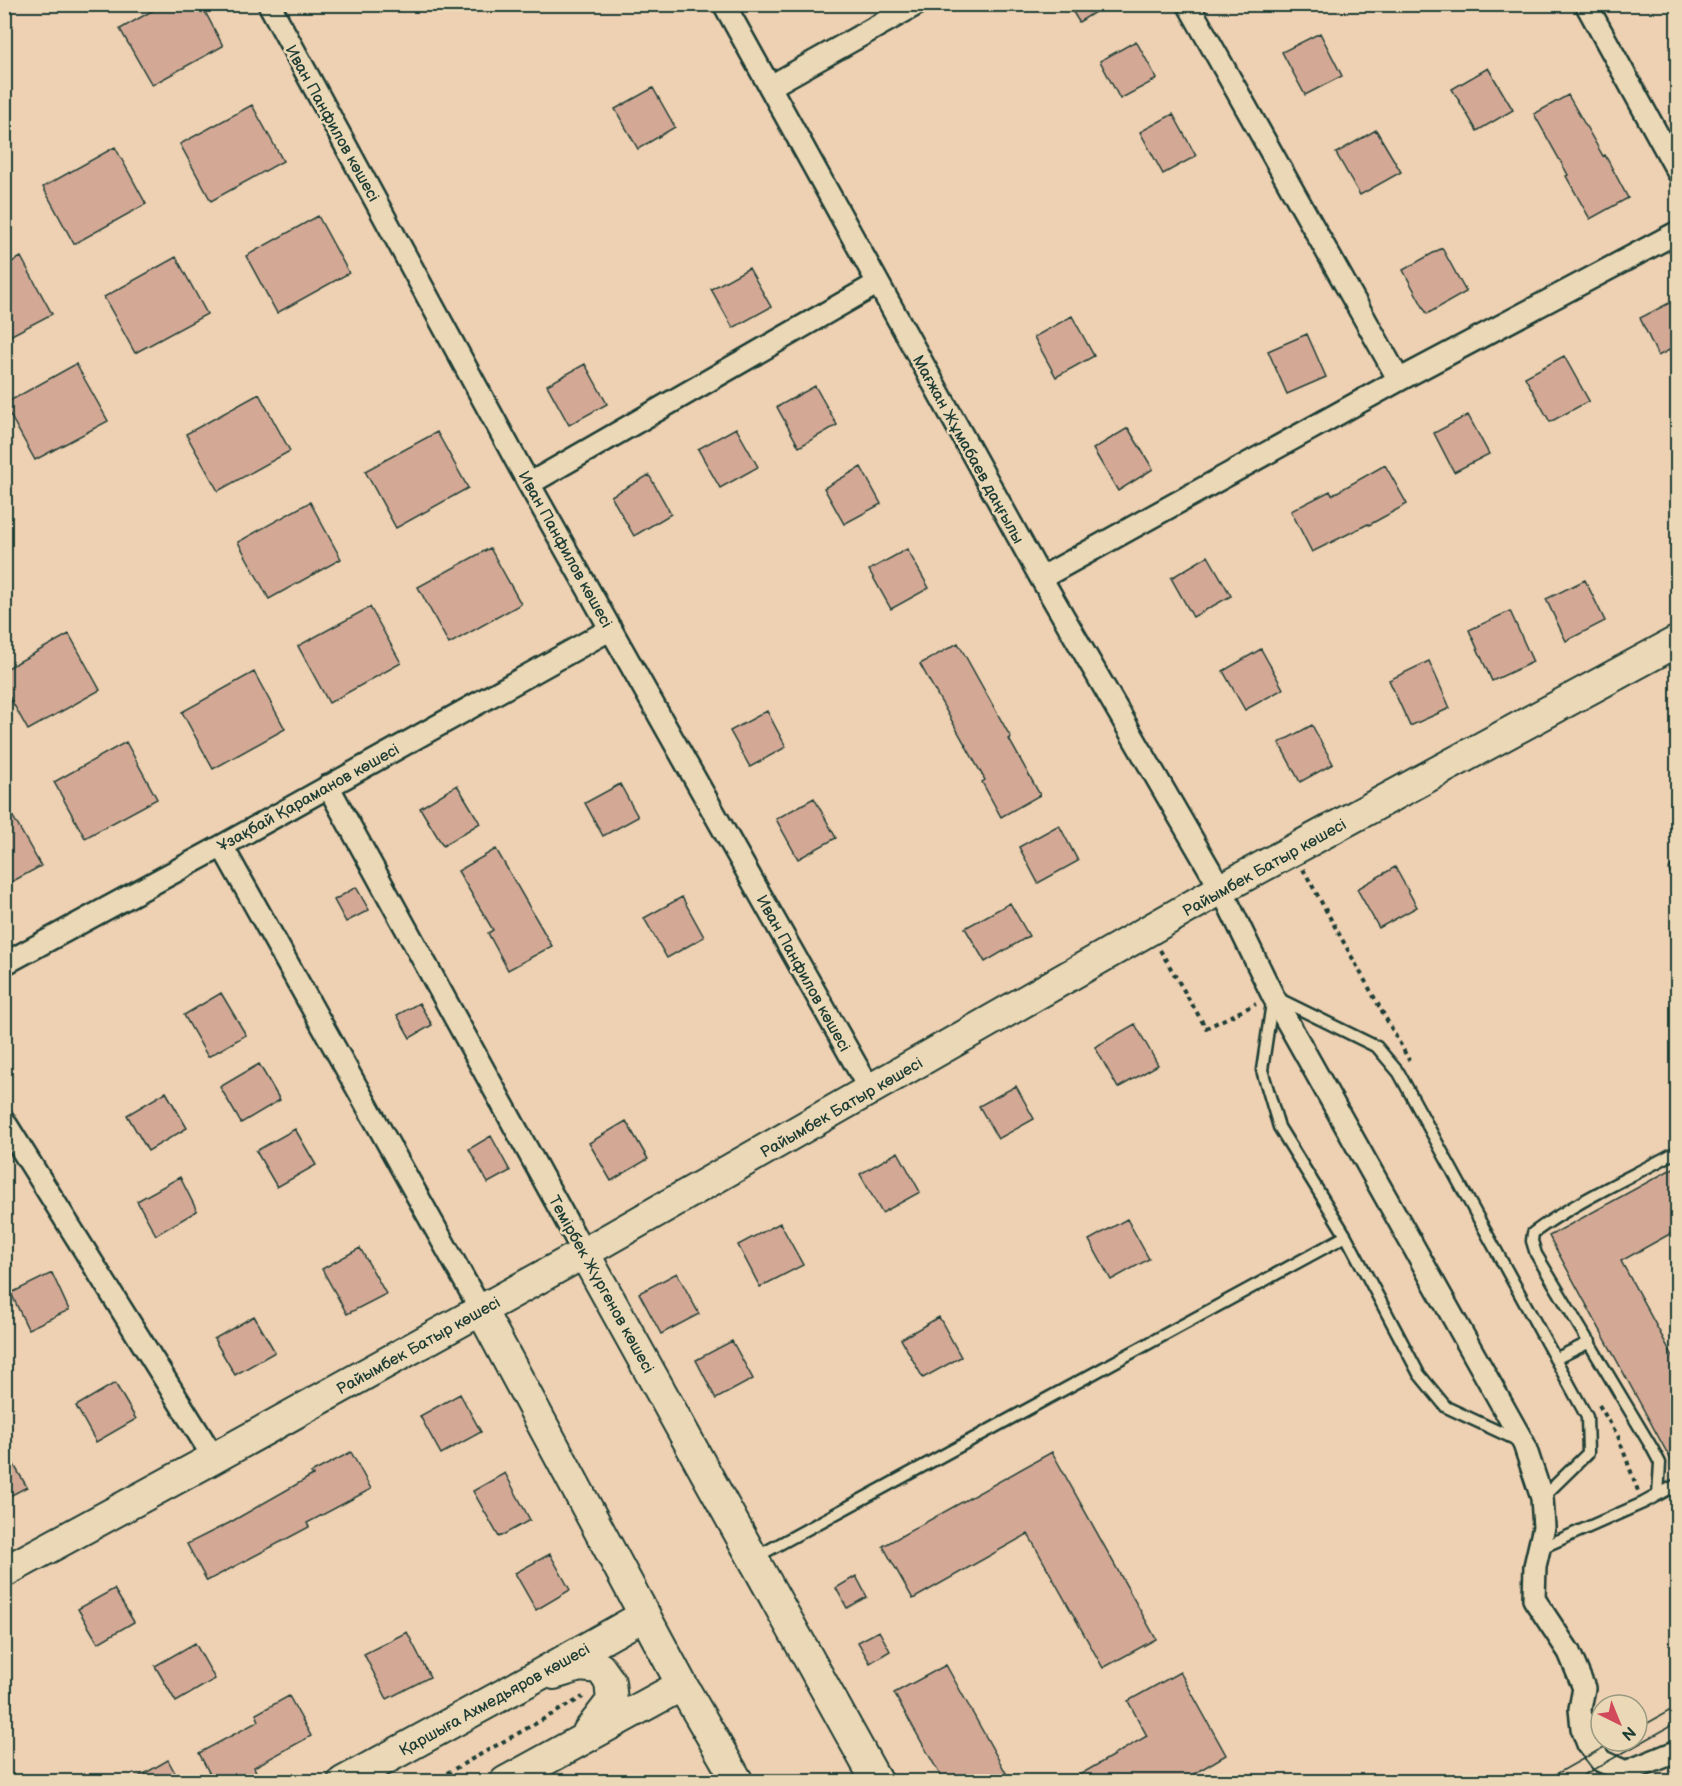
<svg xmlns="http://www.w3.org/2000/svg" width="1682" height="1786" viewBox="0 0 1682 1786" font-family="'Balsamiq Sans',sans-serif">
  <rect width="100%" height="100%" fill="#eed0b2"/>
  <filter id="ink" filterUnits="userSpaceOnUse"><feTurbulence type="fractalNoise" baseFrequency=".0167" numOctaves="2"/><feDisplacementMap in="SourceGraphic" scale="12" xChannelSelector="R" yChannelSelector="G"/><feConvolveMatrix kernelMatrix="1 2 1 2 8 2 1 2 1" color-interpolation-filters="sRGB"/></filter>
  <g filter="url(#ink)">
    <path fill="#d3a996" stroke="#1f3d34" stroke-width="1.5" d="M164 4H201L223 46 152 85 120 29Z
      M1068 4H1108L1079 22Z
      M1320 33 1342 76 1305 95 1282 52Z
      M1136 41 1157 79 1120 99 1100 61Z
      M1488 68 1513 110 1477 131 1452 89Z
      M653 88 675 127 638 149 615 109Z
      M1568 95 1603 156 1605 155 1628 198 1590 219 1566 176 1568 175 1534 114Z
      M252 105 283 161 211 201 180 144Z
      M1173 114 1196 156 1163 174 1140 132Z
      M1376 130 1401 172 1360 195 1336 153Z
      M115 147 146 204 74 244 43 187Z
      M318 216 349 273 277 313 246 256Z
      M1442 248 1466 292 1427 314 1403 270Z
      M21 257 52 314 4 339V266Z
      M176 257 207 314 135 353 104 297Z
      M749 268 771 307 733 328 711 289Z
      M1677 299V346L1658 356 1640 318Z
      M1072 316 1094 356 1056 377 1034 337Z
      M1307 334 1326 377 1287 394 1268 351Z
      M1564 356 1589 401 1550 422 1525 377Z
      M76 364 108 421 35 460 4 404Z
      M585 364 607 404 569 425 547 385Z
      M815 386 837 425 799 447 777 407Z
      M259 394 290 451 218 491 186 434Z
      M1468 415 1489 454 1454 472 1434 433Z
      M736 428 758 467 720 488 698 449Z
      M1128 428 1153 469 1118 491 1093 449Z
      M437 432 468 488 396 528 365 471Z
      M1385 465 1407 504 1369 525 1368 524 1312 552 1291 511 1330 491 1332 495Z
      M861 467 881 504 844 524 824 488Z
      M649 475 671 514 634 536 611 496Z
      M310 502 341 559 269 599 238 542Z
      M490 548 521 604 449 644 418 587Z
      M907 549 929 588 891 609 869 570Z
      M1208 556 1231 596 1193 617 1171 578Z
      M1585 580 1605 621 1566 641 1546 599Z
      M370 607 401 663 329 703 298 646Z
      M1510 611 1533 662 1492 681 1469 630Z
      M69 634 100 690 28 730 4 687V670Z
      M958 643 1011 738 1009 739 1040 795 1001 817 982 782 985 780 920 664Z
      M1261 649 1283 689 1245 710 1223 671Z
      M1429 661 1450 708 1410 726 1389 680Z
      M254 672 285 729 213 769 182 712Z
      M767 711 786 747 750 767 730 731Z
      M1312 725 1333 764 1300 782 1279 743Z
      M126 742 157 799 85 838 54 782Z
      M620 784 638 817 603 836 585 803Z
      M457 785 480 823 443 846 420 808Z
      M814 798 836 838 798 859 776 819Z
      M4 801 41 866 4 886Z
      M1059 825 1078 861 1038 883 1019 847Z
      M496 849 552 946 508 970 488 933 493 930 458 871Z
      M1395 867 1417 907 1379 928 1357 889Z
      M356 887 369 910 346 922 334 900Z
      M682 897 704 937 667 958 644 918Z
      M1010 903 1029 936 985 962 965 928Z
      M221 993 246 1035 208 1057 184 1015Z
      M419 1003 432 1025 410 1038 397 1015Z
      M1135 1024 1158 1065 1118 1088 1095 1047Z
      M259 1064 280 1100 241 1123 220 1087Z
      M1016 1086 1034 1119 998 1139 979 1106Z
      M166 1092 187 1128 148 1151 127 1115Z
      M626 1121 648 1159 611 1181 589 1143Z
      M295 1129 316 1165 277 1187 256 1151Z
      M491 1136 510 1171 488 1183 469 1149Z
      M898 1152 920 1192 882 1213 860 1174Z
      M1677 1166V1230L1621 1261 1677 1364V1471L1549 1236Z
      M180 1177 197 1211 156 1235 137 1201Z
      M1127 1219 1149 1259 1111 1280 1089 1240Z
      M780 1223 803 1265 760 1287 738 1245Z
      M360 1248 386 1294 347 1314 322 1269Z
      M52 1273 69 1310 28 1329 11 1293Z
      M677 1273 699 1314 661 1334 639 1293Z
      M254 1316 275 1352 235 1375 214 1339Z
      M939 1317 961 1357 923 1378 901 1339Z
      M732 1341 753 1379 716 1399 696 1360Z
      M115 1383 136 1419 96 1442 76 1406Z
      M460 1394 481 1432 441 1454 420 1416Z
      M4 1448 27 1487 4 1499Z
      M351 1452 371 1489 307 1523 309 1527 207 1581 187 1544 229 1523 313 1475 311 1473Z
      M1052 1452 1156 1639 1103 1668 1028 1534 913 1599 883 1546Z
      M505 1473 530 1520 499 1537 473 1491Z
      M550 1554 570 1590 536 1610 515 1573Z
      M856 1576 867 1597 847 1608 836 1588Z
      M114 1589 134 1622 98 1643 78 1609Z
      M879 1631 890 1651 870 1663 858 1642Z
      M407 1632 430 1677 387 1699 364 1654Z
      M195 1643 215 1679 176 1702 155 1666Z
      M946 1665 1011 1782H944L894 1693Z
      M1180 1672 1226 1755 1180 1782H1067L1147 1736 1128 1701Z
      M289 1696 311 1736 254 1767 256 1772 239 1782H214L199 1753 259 1721 256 1714Z
      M168 1760 180 1782H130Z"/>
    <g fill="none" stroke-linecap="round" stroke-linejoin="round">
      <defs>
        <path id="lane" d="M1678 869 1676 870 1678 873
          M1555 1359 1590 1342
          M1519 1441 1446 1407 1419 1374 1346 1236 1279 1127 1262 1070 1273 996 1377 1047 1399 1073 1587 1417 1588 1453 1542 1498
          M1658 1495 1660 1463 1652 1448 1536 1254 1532 1241 1533 1233C1578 1200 1629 1178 1678 1151
          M1539 1549 1643 1503 1678 1484
          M756 1557 1346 1236"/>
        <path id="street" d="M269 4 529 484 870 1090
          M724 4 1041 578 1221 889 1273 996 1524 1444 1542 1498 1544 1527 1535 1566 1534 1599 1569 1652 1584 1688 1580 1709 1582 1728 1588 1744 1601 1761 1626 1772 1678 1751
          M1188 4 1399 380
          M1586 4 1678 172
          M771 86 917 4
          M529 484 878 283
          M1041 578 1399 380 1678 232
          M328 786 584 1253
          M222 846 481 1310
          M4 964 222 846 611 629
          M4 1121 214 1458"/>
        <path id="secondary" d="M584 1253 877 1782
          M481 1310 682 1685 738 1782
          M4 1572 214 1458 584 1253 1221 889 1678 641
          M554 1674 580 1666 600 1668 610 1682 612 1701 588 1732
          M343 1782 528 1681 645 1615
          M505 1782 682 1685"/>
      </defs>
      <use href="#lane" stroke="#1f3d34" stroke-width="15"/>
      <use href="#street" stroke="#1f3d34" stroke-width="26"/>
      <use href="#secondary" stroke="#1f3d34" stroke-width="34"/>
      <path stroke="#1f3d34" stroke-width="4" stroke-dasharray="4.5 4.5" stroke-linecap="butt" d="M1303 869 1409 1060
        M1160 950 1206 1028 1256 1004
        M1599 1405 1618 1436 1638 1491
        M431 1782 583 1697"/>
      <use href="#lane" stroke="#ebd8b6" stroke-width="10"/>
      <use href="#street" stroke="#ebd8b6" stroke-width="21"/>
      <use href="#secondary" stroke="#ebd8b6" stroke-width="30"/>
      <path stroke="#1f3d34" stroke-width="1.5" d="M1637 1729 1678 1706
        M1542 1782 1615 1741
        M1571 1782 1678 1722"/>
    </g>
  </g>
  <g text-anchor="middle" stroke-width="5" stroke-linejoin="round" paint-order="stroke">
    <g font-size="16" fill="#1f3d34" stroke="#ebd8b6">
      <text transform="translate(333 123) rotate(61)" y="6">Иван Панфилов көшесі</text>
      <text transform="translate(969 449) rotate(61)" y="6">Мағжан Жұмабаев даңғылы</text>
      <text transform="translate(566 549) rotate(61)" y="6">Иван Панфилов көшесі</text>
      <text transform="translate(308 797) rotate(-29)" y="6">Ұзақбай Қараманов көшесі</text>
      <text transform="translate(1264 867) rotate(-29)" y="6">Райымбек Батыр көшесі</text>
      <text transform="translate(804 973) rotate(61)" y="6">Иван Панфилов көшесі</text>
      <text transform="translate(841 1107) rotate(-30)" y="6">Райымбек Батыр көшесі</text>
      <text transform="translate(602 1284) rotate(61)" y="6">Темірбек Жүргенов көшесі</text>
      <text transform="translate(418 1345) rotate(-29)" y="6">Райымбек Батыр көшесі</text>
      <text transform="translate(494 1699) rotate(-29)" y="6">Қаршыға Ахмедьяров көшесі</text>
    </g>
  </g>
  <rect width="1682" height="1786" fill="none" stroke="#ebd8b6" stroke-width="24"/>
  <rect x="12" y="12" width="1658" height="1762" fill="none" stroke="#1f3d34" stroke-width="2" filter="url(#ink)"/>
  <g transform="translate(1619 1723) rotate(137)"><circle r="28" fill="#ebd8b6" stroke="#999a82" stroke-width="1.5"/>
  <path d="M0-4.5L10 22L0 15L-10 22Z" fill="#d1495b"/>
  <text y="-9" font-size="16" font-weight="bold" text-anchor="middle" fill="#1f3d34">N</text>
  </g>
</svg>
